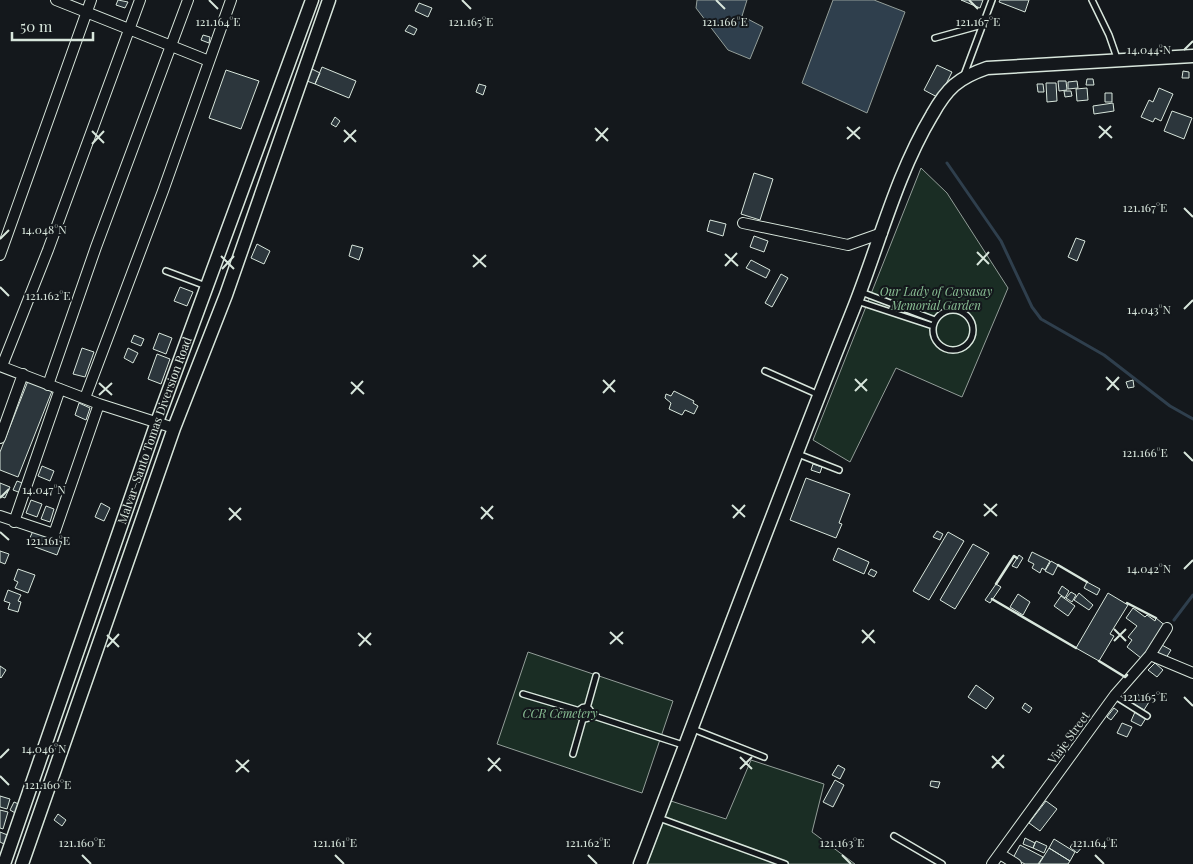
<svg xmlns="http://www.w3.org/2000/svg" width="1193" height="864" viewBox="0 0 1193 864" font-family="'Playfair Display',serif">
  <rect width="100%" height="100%" fill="#14181c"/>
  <path fill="#1a2d24" stroke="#939e99" d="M921 168 947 193 1008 288 962 397 896 368 850 462 813 440Z
    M528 652 673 701 642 793 497 744Z
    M751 760 824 784 812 832 855 864H647L671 801 726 819Z"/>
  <path fill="#2f3f4d" stroke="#939e99" d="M697 0H747L742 16 763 27 750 59 728 50 696 8Z
    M833 0H874L905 12 867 113 802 83Z"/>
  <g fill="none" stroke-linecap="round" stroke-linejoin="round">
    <path stroke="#2f3f4d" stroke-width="3" d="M947 163 1001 241 1032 307 1041 319 1104 355 1170 406 1193 419
      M1174 620 1193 595"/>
  </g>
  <path fill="#2c363c" stroke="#d8e6dc" d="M118 0 128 2 125 8 116 5Z
    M961 0H983L980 8Z
    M1000 0H1029L1025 12 999 2Z
    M419 3 432 8 428 17 415 11Z
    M409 25 417 29 414 35 405 31Z
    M203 35 210 37 209 43 201 40Z
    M937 65 952 72 939 98 924 90Z
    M322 67 356 81 349 98 315 84Z
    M312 69 320 73 315 84 307 81Z
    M226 70 259 81 241 129 209 118Z
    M1183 71 1189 72V78H1182Z
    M1087 79H1093L1094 85H1086Z
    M1058 81H1066L1067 90 1059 91Z
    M1077 81 1078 88 1068 89V82Z
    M1046 83H1056L1057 101 1047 102Z
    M479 84 486 86 483 95 476 92Z
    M1037 84H1043L1044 92H1038Z
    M1087 88 1088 100 1077 101 1076 89Z
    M1159 88 1173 94 1161 121 1155 118 1153 122 1141 117 1149 100 1153 102Z
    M1064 91H1071L1072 96 1065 97Z
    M1105 93H1112V102H1105Z
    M1113 103 1114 111 1094 114 1093 106Z
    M1172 111 1192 118 1184 139 1164 131Z
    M335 117 340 121 336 127 331 124Z
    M754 173 773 179 760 220 741 214Z
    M710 220 726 224 723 236 707 231Z
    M754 236 768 241 764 252 750 247Z
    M1076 238 1085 241 1077 261 1068 257Z
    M257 244 270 251 264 264 251 258Z
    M352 245 363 248 359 260 349 256Z
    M751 260 770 270 766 278 746 268Z
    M781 274 788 278 772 307 765 303Z
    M180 287 193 292 187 306 174 301Z
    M159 333 172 338 166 354 153 349Z
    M134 335 144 339 141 346 131 342Z
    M82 348 94 352 85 377 73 374Z
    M128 348 138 353 133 363 124 358Z
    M157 354 170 359 161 384 148 379Z
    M1133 380 1134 387 1128 388 1126 382Z
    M28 381 52 391 18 477 0 470V452Z
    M674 391 694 401 693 403 698 406 694 414 685 410 682 415 669 409 671 403 665 398 666 394 671 396Z
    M79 403 90 408 86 420 75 415Z
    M813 464 822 467 820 473 811 470Z
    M42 466 54 471 50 481 38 476Z
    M806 478 850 494 839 523 842 524 836 538 790 520Z
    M17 481 25 484 21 493 13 490Z
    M0 483 10 487 5 498 0 496Z
    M31 500 42 504 37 517 26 513Z
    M101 503 110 508 104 521 95 517Z
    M46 506 54 509 50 522 41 519Z
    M33 531 62 542 57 555 27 544Z
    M937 531 943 534 940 540 933 537Z
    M948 532 964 541 929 600 913 591Z
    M973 544 989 553 955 609 940 600Z
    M838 548 869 562 864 574 833 560Z
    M0 551 9 554 5 564 0 562Z
    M1032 552 1050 561 1045 570 1042 568 1040 573 1032 568 1034 564 1028 561Z
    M1019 555 1023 558 1017 568 1012 566Z
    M1051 561 1058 565 1053 575 1045 571Z
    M18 569 35 575 28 593 15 588 18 582 14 580Z
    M871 569 877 572 874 577 868 574Z
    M1087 582 1100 589 1097 595 1084 588Z
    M996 584 1001 587 990 603 985 600Z
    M1062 586 1069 591 1065 598 1058 593Z
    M8 590 21 595 18 601 21 602 18 612 8 609 10 603 4 601Z
    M1071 592 1076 595 1072 602 1066 598Z
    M1079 593 1093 605 1089 610 1074 600Z
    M1108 593 1128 605 1110 634 1114 636 1099 661 1076 648Z
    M1018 594 1030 602 1023 615 1010 607Z
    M1061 596 1075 606 1068 616 1054 606Z
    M1133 608 1145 617 1147 615 1155 621 1156 618 1167 627 1141 658 1127 647 1132 640 1128 637 1137 626 1126 618Z
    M1160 644 1171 650 1166 658 1155 652Z
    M1155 663 1163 670 1157 677 1148 670Z
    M0 666 6 670 1 678 0 677Z
    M976 685 994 698 986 709 968 697Z
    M1137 694 1149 702 1144 710 1132 703Z
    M1025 703 1032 708 1029 713 1022 708Z
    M1114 708 1118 711 1111 720 1107 717Z
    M1135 712 1146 718 1141 726 1131 721Z
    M1122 723 1132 727 1127 737 1117 733Z
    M838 765 845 769 840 779 832 775Z
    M835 780 844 785 833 807 823 802Z
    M931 781 940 782 938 788 930 786Z
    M0 796 10 799 7 809 0 807Z
    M1046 801 1057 809 1040 831 1029 823Z
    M14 802 21 805 17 814 10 810Z
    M0 810 8 812 3 829 0 828Z
    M58 814 66 820 62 826 54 820Z
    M0 832 10 836 6 845 0 842Z
    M1025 838 1035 843 1033 848 1023 844Z
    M1054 839 1075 852 1070 861 1049 848Z
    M1076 840 1083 846 1077 853 1070 847Z
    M1036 841 1047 846 1044 853 1033 848Z
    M1020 845 1043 857 1038 864H1025L1013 858Z
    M1049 848 1070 861 1068 864H1039Z"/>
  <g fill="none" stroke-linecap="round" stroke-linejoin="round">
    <defs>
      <path id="service" d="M1092 0 1109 35 1117 58
        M935 38 982 25
        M964 75 992 0
        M166 271 206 286
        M861 292 935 320
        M857 301 933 326
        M933 330a20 20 0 1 1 40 0a20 20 0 1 1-40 0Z
        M765 371 819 395
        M798 454 839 470
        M523 694 580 711
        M1115 696 1147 716
        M579 713a6 6 0 1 1 12 0a6 6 0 1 1-12 0Z
        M587 708 596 676
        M591 715 683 745
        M693 729 764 757
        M573 754 583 719
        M659 818 785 864
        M894 836 942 864"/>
      <path id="minor" d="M56 0 209 61
        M743 223 848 245 882 233
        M0 255 91 0
        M0 366 99 404 174 428
        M2 366 48 250 140 0
        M48 385 96 247 188 0
        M85 398 163 191 231 0
        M0 438 23 374
        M0 516 54 534 99 404
        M14 522 60 389
        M1150 655 1193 673
        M1000 854 1016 864
        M992 864 1115 695 1150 655 1167 628"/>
      <g id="tertiary">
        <path id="s1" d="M4 864 157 422 312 0"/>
        <path d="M22 864 174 428 226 295 329 0"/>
        <path d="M640 864C710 681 778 497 851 315 878 249 895 177 932 115 947 88 958 78 987 68L1193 56"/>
      </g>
    </defs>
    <use href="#service" stroke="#d8e6dc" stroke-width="8"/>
    <use href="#minor" stroke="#d8e6dc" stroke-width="12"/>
    <use href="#tertiary" stroke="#d8e6dc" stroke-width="15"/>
    <use href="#service" stroke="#14181c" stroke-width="5"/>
    <use href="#minor" stroke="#14181c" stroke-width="10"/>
    <use href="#tertiary" stroke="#14181c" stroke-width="12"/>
    <path stroke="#d8e6dc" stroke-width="2.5" d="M1058 565 1087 582
      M996 584 1014 556 1017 558
      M992 599 1076 648
      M1127 603 1156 618
      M1099 661 1125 677 1127 675"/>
  </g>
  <path fill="none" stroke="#d8e6dc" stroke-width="2" d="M209 0 218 9M462 0 471 9M716 0 725 9M969 0 978 9M1184 50 1193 41M1099 126 1112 138M847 127 860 139M595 128 608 141M344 130 356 142M92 131 104 143M1099 138 1111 126M847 139 860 127M596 141 608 128M344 142 356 130M92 144 104 131M1184 208 1193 217M0 239 9 230M977 252 989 264M725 254 738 266M473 255 486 267M221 256 234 269M977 265 989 252M725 266 737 253M473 267 486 255M222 269 234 256M0 287 9 296M1184 309 1193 300M1106 377 1119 390M855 379 867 391M603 380 615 392M351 382 364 394M99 383 112 395M1107 390 1119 377M855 391 867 379M603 393 615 380M351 394 363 381M99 395 112 383M1184 452 1193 461M0 498 9 489M984 504 997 516M732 505 745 517M481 507 493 519M229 508 241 520M984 516 997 504M733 518 745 505M481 519 493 506M229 520 241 508M0 532 9 540M1184 569 1193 560M1114 629 1126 641M862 630 875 643M610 632 623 644M358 633 371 645M107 635 119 647M1114 641 1126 629M862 643 874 630M610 644 623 632M359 646 371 633M107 647 119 634M1184 697 1193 706M992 756 1004 768M740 757 752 769M0 758 9 749M488 758 501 771M236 760 249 772M992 768 1004 755M740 769 752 757M488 771 500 758M236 772 249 760M0 776 9 785M82 855 91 864M335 855 344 864M588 855 597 864M842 855 851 864M1095 855 1104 864"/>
  <g text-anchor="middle" stroke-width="4" stroke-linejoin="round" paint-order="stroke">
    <g font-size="12" font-style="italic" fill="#8ac095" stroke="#14181c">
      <text x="936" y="296">Our Lady of Caysasay<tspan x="936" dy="14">Memorial Garden</tspan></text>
      <text x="560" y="718">CCR Cemetery</text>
    </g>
    <g font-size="12" fill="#d8e6dc" stroke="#14181c">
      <text dy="4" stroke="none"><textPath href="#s1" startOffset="459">Malvar–Santo Tomas Diversion Road</textPath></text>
      <text transform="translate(1069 738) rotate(-54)" y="4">Viaje Street</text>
    </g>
  </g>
  <g font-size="12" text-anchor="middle" fill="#d8e6dc" stroke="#14181c" stroke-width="4" stroke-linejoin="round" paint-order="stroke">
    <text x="218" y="26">121.164°E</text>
    <text x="471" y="26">121.165°E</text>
    <text x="725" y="26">121.166°E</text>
    <text x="978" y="26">121.167°E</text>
    <text x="1149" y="54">14.044°N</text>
    <text x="1145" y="212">121.167°E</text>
    <text x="44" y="234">14.048°N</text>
    <text x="48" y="300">121.162°E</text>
    <text x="1149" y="314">14.043°N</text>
    <text x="1145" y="457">121.166°E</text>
    <text x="44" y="494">14.047°N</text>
    <text x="48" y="545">121.161°E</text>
    <text x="1149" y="573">14.042°N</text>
    <text x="1145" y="701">121.165°E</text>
    <text x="44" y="753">14.046°N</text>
    <text x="48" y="789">121.160°E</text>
    <text x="82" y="847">121.160°E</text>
    <text x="335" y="847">121.161°E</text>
    <text x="588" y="847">121.162°E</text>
    <text x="842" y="847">121.163°E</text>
    <text x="1095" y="847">121.164°E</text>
  </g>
  <path d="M12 32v8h81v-8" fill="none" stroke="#d8e6dc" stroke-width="2.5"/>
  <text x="20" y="32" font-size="15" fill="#d8e6dc" stroke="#14181c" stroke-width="4" paint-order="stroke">50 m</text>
</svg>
